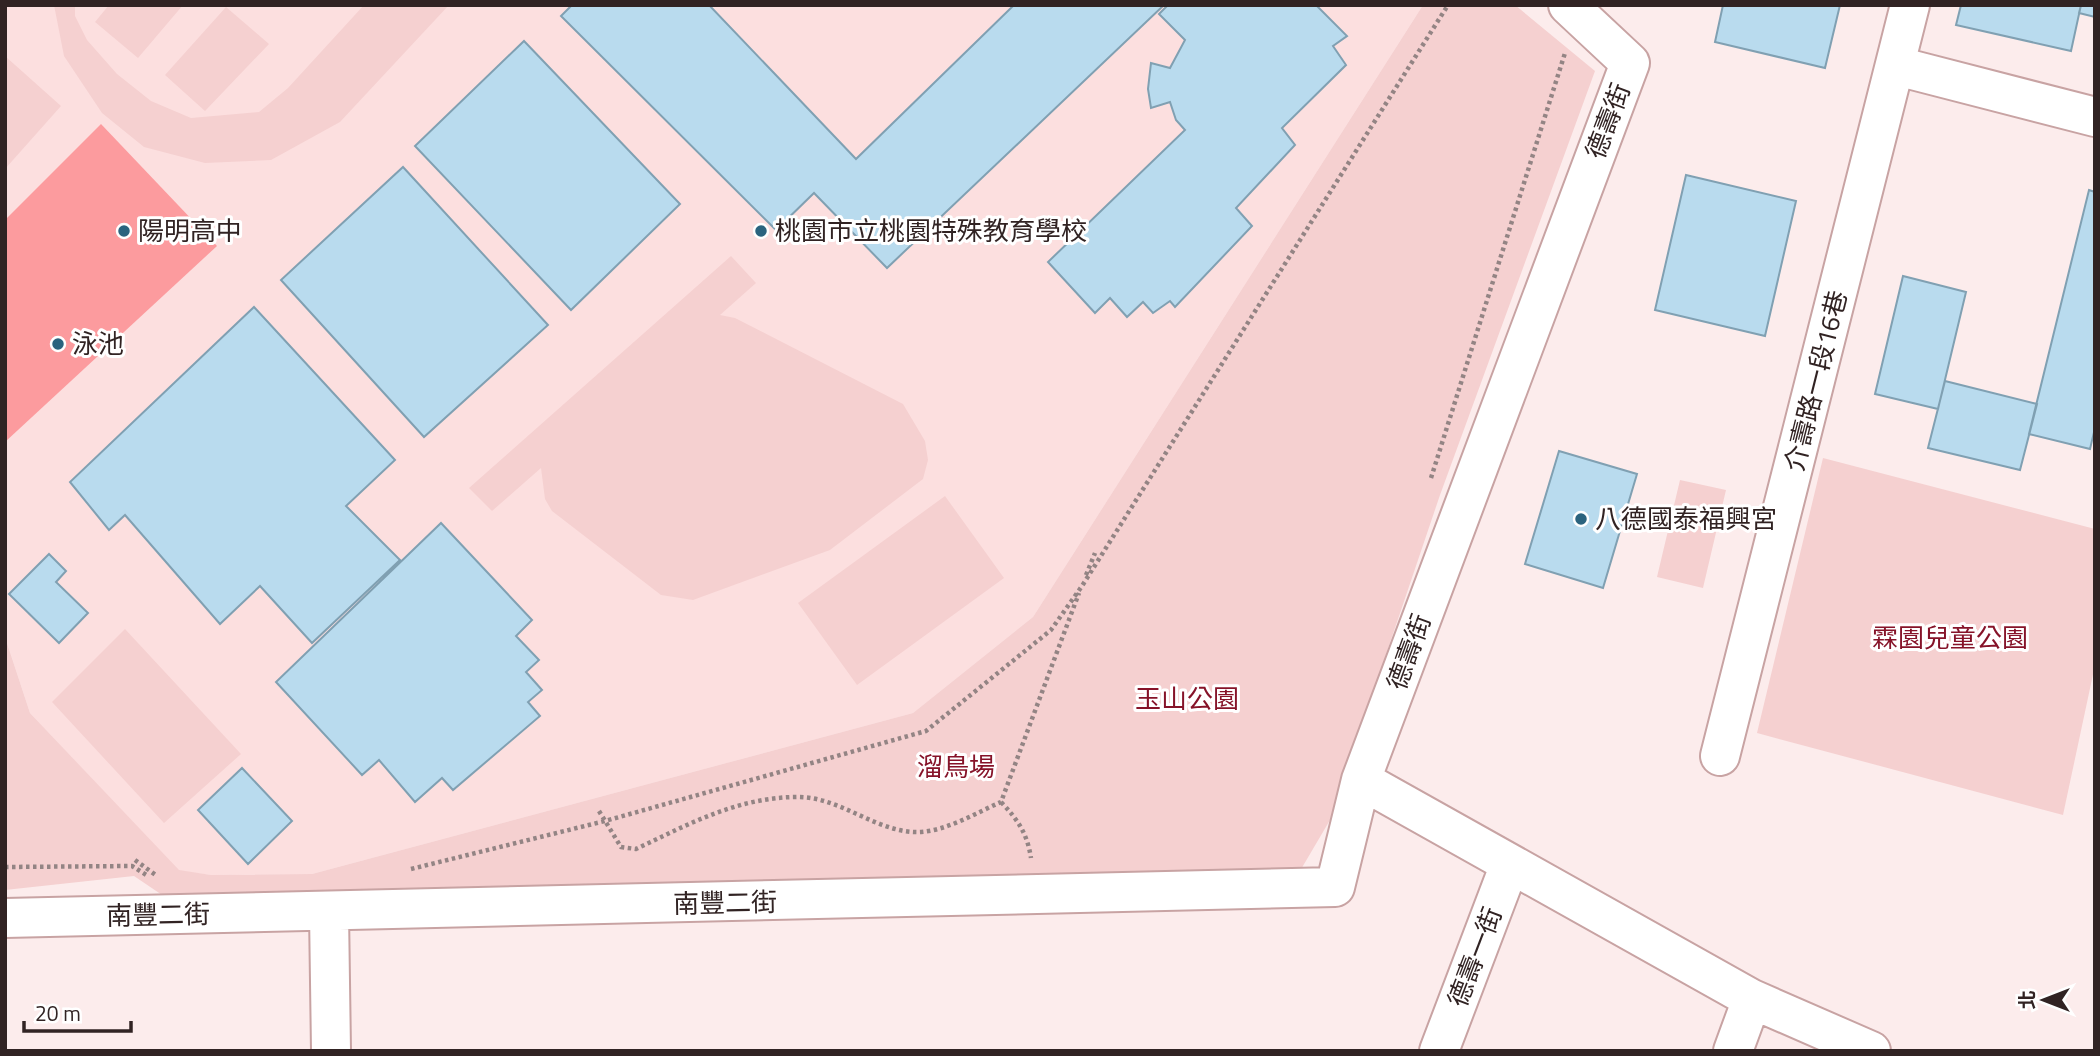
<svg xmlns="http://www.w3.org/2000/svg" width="2100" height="1056" viewBox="0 0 2100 1056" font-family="'Titillium Web','Noto Sans TC',sans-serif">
  <rect width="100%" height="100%" fill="#fcecec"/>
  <path fill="#fcdfdf" d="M5 5H1423L1033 617 913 713 312 874 211 875 179 871 30 713 5 637Z"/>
  <path fill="#f5d0d0" d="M54 5H75V16L87 40 117 74 151 101 191 118 259 112 288 88 364 5H449L340 122 271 160 205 163 144 147 102 113 64 56Z
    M109 5H183L138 58 95 22Z
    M1423 5H1515L1595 71 1440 495 1330 820 1300 871 168 899 134 876 5 890V637L30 713 179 870 211 875 312 874 913 713 1033 617Z
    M226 7 269 44 205 111 165 75Z
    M5 56 61 106 5 169Z
    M731 256 756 283 720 315 735 318 903 404 925 441 928 460 923 479 830 550 693 600 661 595 552 511 545 499 541 468 492 511 469 488Z
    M1823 458 2095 529V665L2063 815 1757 733Z
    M1680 480 1726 490 1703 588 1657 577Z
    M945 496 1004 578 857 685 798 603Z
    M125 629 241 754 164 823 52 702Z"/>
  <path fill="#fc9b9e" d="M101 124 217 246 5 442V220Z"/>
  <path fill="#b9dbee" stroke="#80a0b2" stroke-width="2" d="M572 5H709L856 159 1014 5H1164L887 268 814 193 776 230 561 16Z
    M1168 5H1316L1347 36 1333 46 1346 65 1282 128 1295 145 1236 208 1252 226 1175 307 1170 301 1153 313 1143 302 1127 317 1110 298 1095 313 1048 262 1185 130 1176 120 1170 102 1151 108 1148 89 1151 63 1170 68 1185 40 1159 14Z
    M1723 5H1840L1825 68 1715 42Z
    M1961 5H2081L2071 51 1956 25Z
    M2081 5H2095V17L2079 13Z
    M524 41 680 204 571 310 415 146Z
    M403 167 548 325 424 437 281 280Z
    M1686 175 1796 201 1765 336 1655 310Z
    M2089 190 2095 192V428L2090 449 2029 434Z
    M1903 276 1966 292 1938 409 1875 394Z
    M254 307 395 460 346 506 400 560 312 643 260 586 220 624 125 515 109 530 70 482Z
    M1945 381 2037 404 2020 470 1928 448Z
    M1559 451 1637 474 1603 588 1525 564Z
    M441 523 532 620 516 636 539 660 526 672 542 690 528 702 540 716 453 790 442 778 415 802 379 760 362 775 276 682Z
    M49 554 66 571 56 582 88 613 59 643 9 594Z
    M242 768 292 821 248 864 198 810Z"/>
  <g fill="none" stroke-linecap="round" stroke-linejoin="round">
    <defs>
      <path id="minor" d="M1897 66 2095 117
        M1720 756 1910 5
        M1361 780 1752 999 1871 1051
        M329 912 331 1051
        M5 918 1335 887 1361 780 1630 63 1568 5
        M1439 1051 1510 864
        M1733 1051 1752 999"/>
    </defs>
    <use href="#minor" stroke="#c8a3a3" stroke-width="42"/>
    <path stroke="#938484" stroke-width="4.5" stroke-dasharray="3.5 3.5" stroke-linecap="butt" d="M1431 478 1565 53
      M1086 575 1095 553
      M1001 802C1018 820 1027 833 1031 858
      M599 811 621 847 636 849C689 824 738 797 798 797 842 797 877 834 921 832 948 830 976 813 1001 802L1079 593
      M135 860 157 876
      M5 867 132 866 148 876
      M411 869 605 821 926 731 1051 630 1082 586 1448 5"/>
    <use href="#minor" stroke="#fff" stroke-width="38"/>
  </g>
  <g fill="#2b637e" stroke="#fff" stroke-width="2.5">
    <circle cx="124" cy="231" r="7"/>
    <circle cx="761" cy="231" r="7"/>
    <circle cx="58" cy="344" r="7"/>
    <circle cx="1581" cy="519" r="7"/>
  </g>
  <g text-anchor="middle" stroke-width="6" stroke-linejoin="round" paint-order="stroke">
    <g font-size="26" fill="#312323" stroke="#fff">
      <text transform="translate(1608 121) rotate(-69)" y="9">德壽街</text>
      <text transform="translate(1816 381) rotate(-76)" y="9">介壽路一段16巷</text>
      <text transform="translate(1409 652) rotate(-70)" y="9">德壽街</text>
      <text transform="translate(725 903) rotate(-1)" y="9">南豐二街</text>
      <text transform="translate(158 915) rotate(-1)" y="9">南豐二街</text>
      <text transform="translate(1475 957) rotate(-69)" y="9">德壽一街</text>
    </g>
    <g font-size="26" fill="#312323" stroke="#fff" text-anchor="start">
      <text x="138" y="240">陽明高中</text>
      <text x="775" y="240">桃園市立桃園特殊教育學校</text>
      <text x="72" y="353">泳池</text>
      <text x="1595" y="528">八德國泰福興宮</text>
    </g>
    <g font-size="26" fill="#861329" stroke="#fff">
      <text x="1950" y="647">霖園兒童公園</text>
      <text x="1187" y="708">玉山公園</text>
      <text x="956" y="776">溜鳥場</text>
    </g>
  </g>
  <rect width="2100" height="1056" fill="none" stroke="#312323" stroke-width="14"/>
  <g transform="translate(2044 1000) rotate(270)" stroke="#ffffff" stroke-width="5" paint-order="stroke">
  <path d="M0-5L12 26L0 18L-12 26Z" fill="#312323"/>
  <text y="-10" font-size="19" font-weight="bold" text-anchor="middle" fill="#312323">北</text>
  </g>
  <path d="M24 1021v10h107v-10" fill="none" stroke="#312323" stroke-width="3.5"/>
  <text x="35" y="1021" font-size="21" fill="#312323" stroke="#ffffff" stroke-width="5" paint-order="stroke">20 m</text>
</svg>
